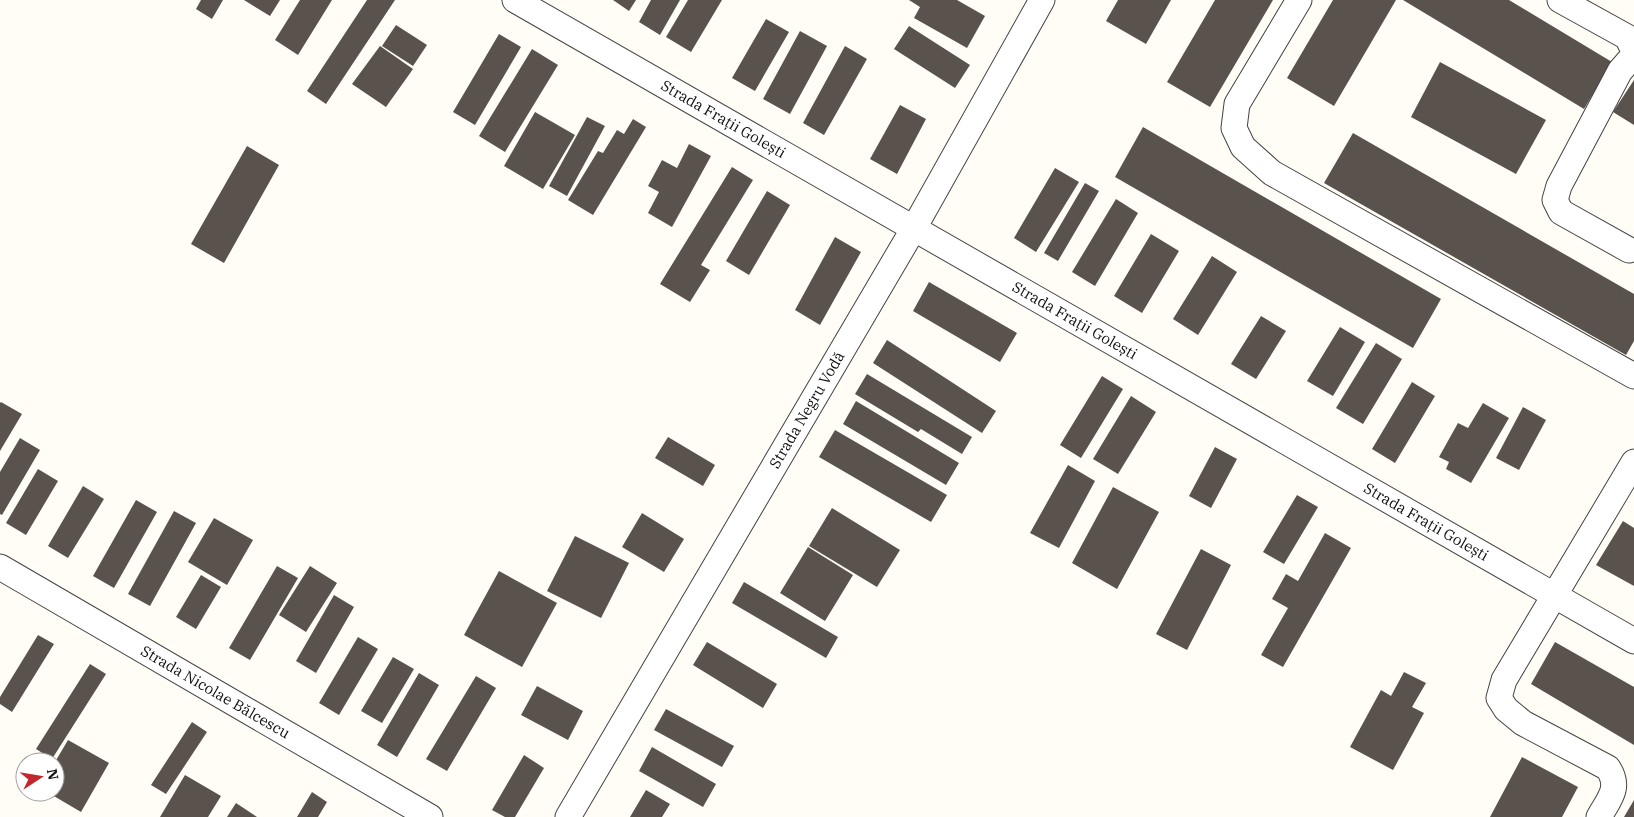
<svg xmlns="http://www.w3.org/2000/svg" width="1634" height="817" viewBox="0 0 1634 817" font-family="'IBM Plex Serif',serif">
  <rect width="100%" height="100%" fill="#fffdf5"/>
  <path fill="#5a524d" d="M201 0H223L212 19 196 9Z
    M244 0H280L270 16Z
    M300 0H332L298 55 275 40Z
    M367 0H395L326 104 307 91Z
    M613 0H636L629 11Z
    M651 0H680L660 35 639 22Z
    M688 0H722L691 52 666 37Z
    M909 0H957L985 16 967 48 914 18 920 7Z
    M1118 0H1171L1146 44 1106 21Z
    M1215 0H1273L1210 107 1167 82Z
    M1333 0H1396L1334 106 1287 78Z
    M1403 0H1509L1612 62 1584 109Z
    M766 19 789 32 755 91 732 78Z
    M396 25 427 45 413 66 382 46Z
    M909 26 970 65 955 88 894 49Z
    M800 31 827 46 790 114 763 99Z
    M499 34 521 47 475 125 453 112Z
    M380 46 413 69 386 107 352 84Z
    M845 46 867 59 824 135 803 123Z
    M532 49 558 65 505 152 479 136Z
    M1440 62 1546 120 1516 174 1411 117Z
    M1634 80V125L1613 112Z
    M900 105 926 119 897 174 870 159Z
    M535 112 575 135 543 189 504 166Z
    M587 117 605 126 567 196 549 186Z
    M633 119 646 127 593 215 568 200 598 151 603 153 617 130 624 134Z
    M1143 127 1441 299 1413 348 1115 177Z
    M1353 133 1634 294V341L1626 355 1324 183Z
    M689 144 711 156 672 227 648 213 659 192 648 186 662 160 677 168Z
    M247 146 279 165 224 263 191 244Z
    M732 167 753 180 701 265 710 270 690 302 660 284Z
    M1055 168 1079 182 1036 252 1014 238Z
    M1085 183 1099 191 1058 261 1044 253Z
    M767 191 790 205 749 275 726 261Z
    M1116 199 1138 213 1095 286 1072 272Z
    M1151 234 1179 251 1142 313 1114 296Z
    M835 237 861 252 820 325 795 310Z
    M1212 256 1237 272 1198 335 1173 319Z
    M929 282 1017 333 1000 362 913 311Z
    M1261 316 1286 331 1256 379 1231 364Z
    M1340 327 1365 342 1333 396 1307 381Z
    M887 340 996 411 982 433 873 363Z
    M1376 343 1402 359 1363 424 1336 408Z
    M867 374 972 437 962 454 921 429 918 432 855 394Z
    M1102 376 1123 389 1081 458 1060 445Z
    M1412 382 1435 396 1395 463 1372 449Z
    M1131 396 1156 412 1118 474 1093 459Z
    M856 401 959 463 946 485 843 424Z
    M1 402 22 414 0 451V403Z
    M1483 403 1509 418 1471 483 1446 469 1449 462 1439 457 1458 423 1468 428Z
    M1523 407 1546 420 1519 470 1496 458Z
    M835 430 947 495 931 522 819 457Z
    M668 437 715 465 703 486 655 458Z
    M20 438 40 450 2 515 0 514V472Z
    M1215 447 1237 459 1211 508 1189 496Z
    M1068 465 1095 481 1059 548 1030 533Z
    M38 469 58 481 26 535 6 523Z
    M83 486 104 499 68 558 48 546Z
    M1113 487 1159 512 1117 589 1072 563Z
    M1297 495 1318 507 1284 564 1263 552Z
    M136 500 157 512 114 588 93 576Z
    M832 508 900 550 877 587 809 546Z
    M174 511 196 523 150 606 128 594Z
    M642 513 684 539 664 572 622 547Z
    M214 518 253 540 227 585 188 562Z
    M1623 521 1634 528V586L1596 565Z
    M1325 533 1351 548 1283 667 1261 655 1288 608 1272 599 1286 574 1298 581Z
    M575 536 629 563 601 618 547 591Z
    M808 547 853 575 825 621 780 593Z
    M1201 549 1231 565 1187 650 1156 634Z
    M277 566 298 578 250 660 229 648Z
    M310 566 337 583 306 632 279 615Z
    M499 571 557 603 522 667 464 635Z
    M201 575 221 587 196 629 176 617Z
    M744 582 838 637 826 658 732 603Z
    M334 595 354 607 316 673 296 661Z
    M38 635 54 644 12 712 0 704V697Z
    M358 637 378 649 339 715 319 703Z
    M707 642 777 684 763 708 693 665Z
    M1555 642 1634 687V745L1531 684Z
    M393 657 414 669 382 723 361 711Z
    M90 664 106 674 52 759 36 749Z
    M1404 672 1426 683 1412 707 1424 713 1393 770 1350 747 1381 690 1391 696Z
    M419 673 439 685 397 757 377 745Z
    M476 676 496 688 447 771 426 759Z
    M537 686 583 711 568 740 521 715Z
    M666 709 734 746 722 767 654 730Z
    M192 722 207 732 166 794 151 785Z
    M68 740 109 763 81 812 47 792H55V762Z
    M652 747 716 784 703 807 639 771Z
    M524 755 544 768 515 817H505L492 810Z
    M1522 757 1578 787 1562 817H1490Z
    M185 775 221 796 208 817H160Z
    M646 790 670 804 662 817H630Z
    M312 792 327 802 318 817H297Z
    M1634 800V817H1624Z
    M236 803 257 817H227Z"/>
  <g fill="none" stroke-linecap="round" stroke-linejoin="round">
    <defs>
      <g id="minor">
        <path id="s1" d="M515 0 1634 641"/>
        <path d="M1299 0 1237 104 1234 128 1243 147 1272 173 1634 376"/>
        <path d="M1560 0 1627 37 1634 51"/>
        <path d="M1629 250 1561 212 1555 200 1559 186 1620 71 1634 55"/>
        <path id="s2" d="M0 567 430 817"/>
        <path id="s3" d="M568 817 914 228 1042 0"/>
        <path d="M1599 817C1609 799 1621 788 1608 768L1523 723 1506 709 1499 698 1504 680 1634 462"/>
      </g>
    </defs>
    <use href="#minor" stroke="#444" stroke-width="27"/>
    <use href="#minor" stroke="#fff" stroke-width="25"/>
  </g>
  <g text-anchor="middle" stroke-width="5" stroke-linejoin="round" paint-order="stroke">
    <g font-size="15" fill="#111" stroke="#fff">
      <text dy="5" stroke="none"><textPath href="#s1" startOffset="240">Strada Frații Golești</textPath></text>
      <text dy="5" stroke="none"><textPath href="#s1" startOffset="645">Strada Frații Golești</textPath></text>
      <text dy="5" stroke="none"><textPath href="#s3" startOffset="472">Strada Negru Vodă</textPath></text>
      <text dy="5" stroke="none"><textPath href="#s1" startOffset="1050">Strada Frații Golești</textPath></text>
      <text dy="5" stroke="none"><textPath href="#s2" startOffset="249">Strada Nicolae Bălcescu</textPath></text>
    </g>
  </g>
  <g transform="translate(40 777) rotate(78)"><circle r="24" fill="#ffffff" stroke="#a0a0a0"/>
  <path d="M0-4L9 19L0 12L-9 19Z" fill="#c4262e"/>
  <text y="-8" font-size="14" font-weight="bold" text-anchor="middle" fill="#111111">N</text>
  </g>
</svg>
